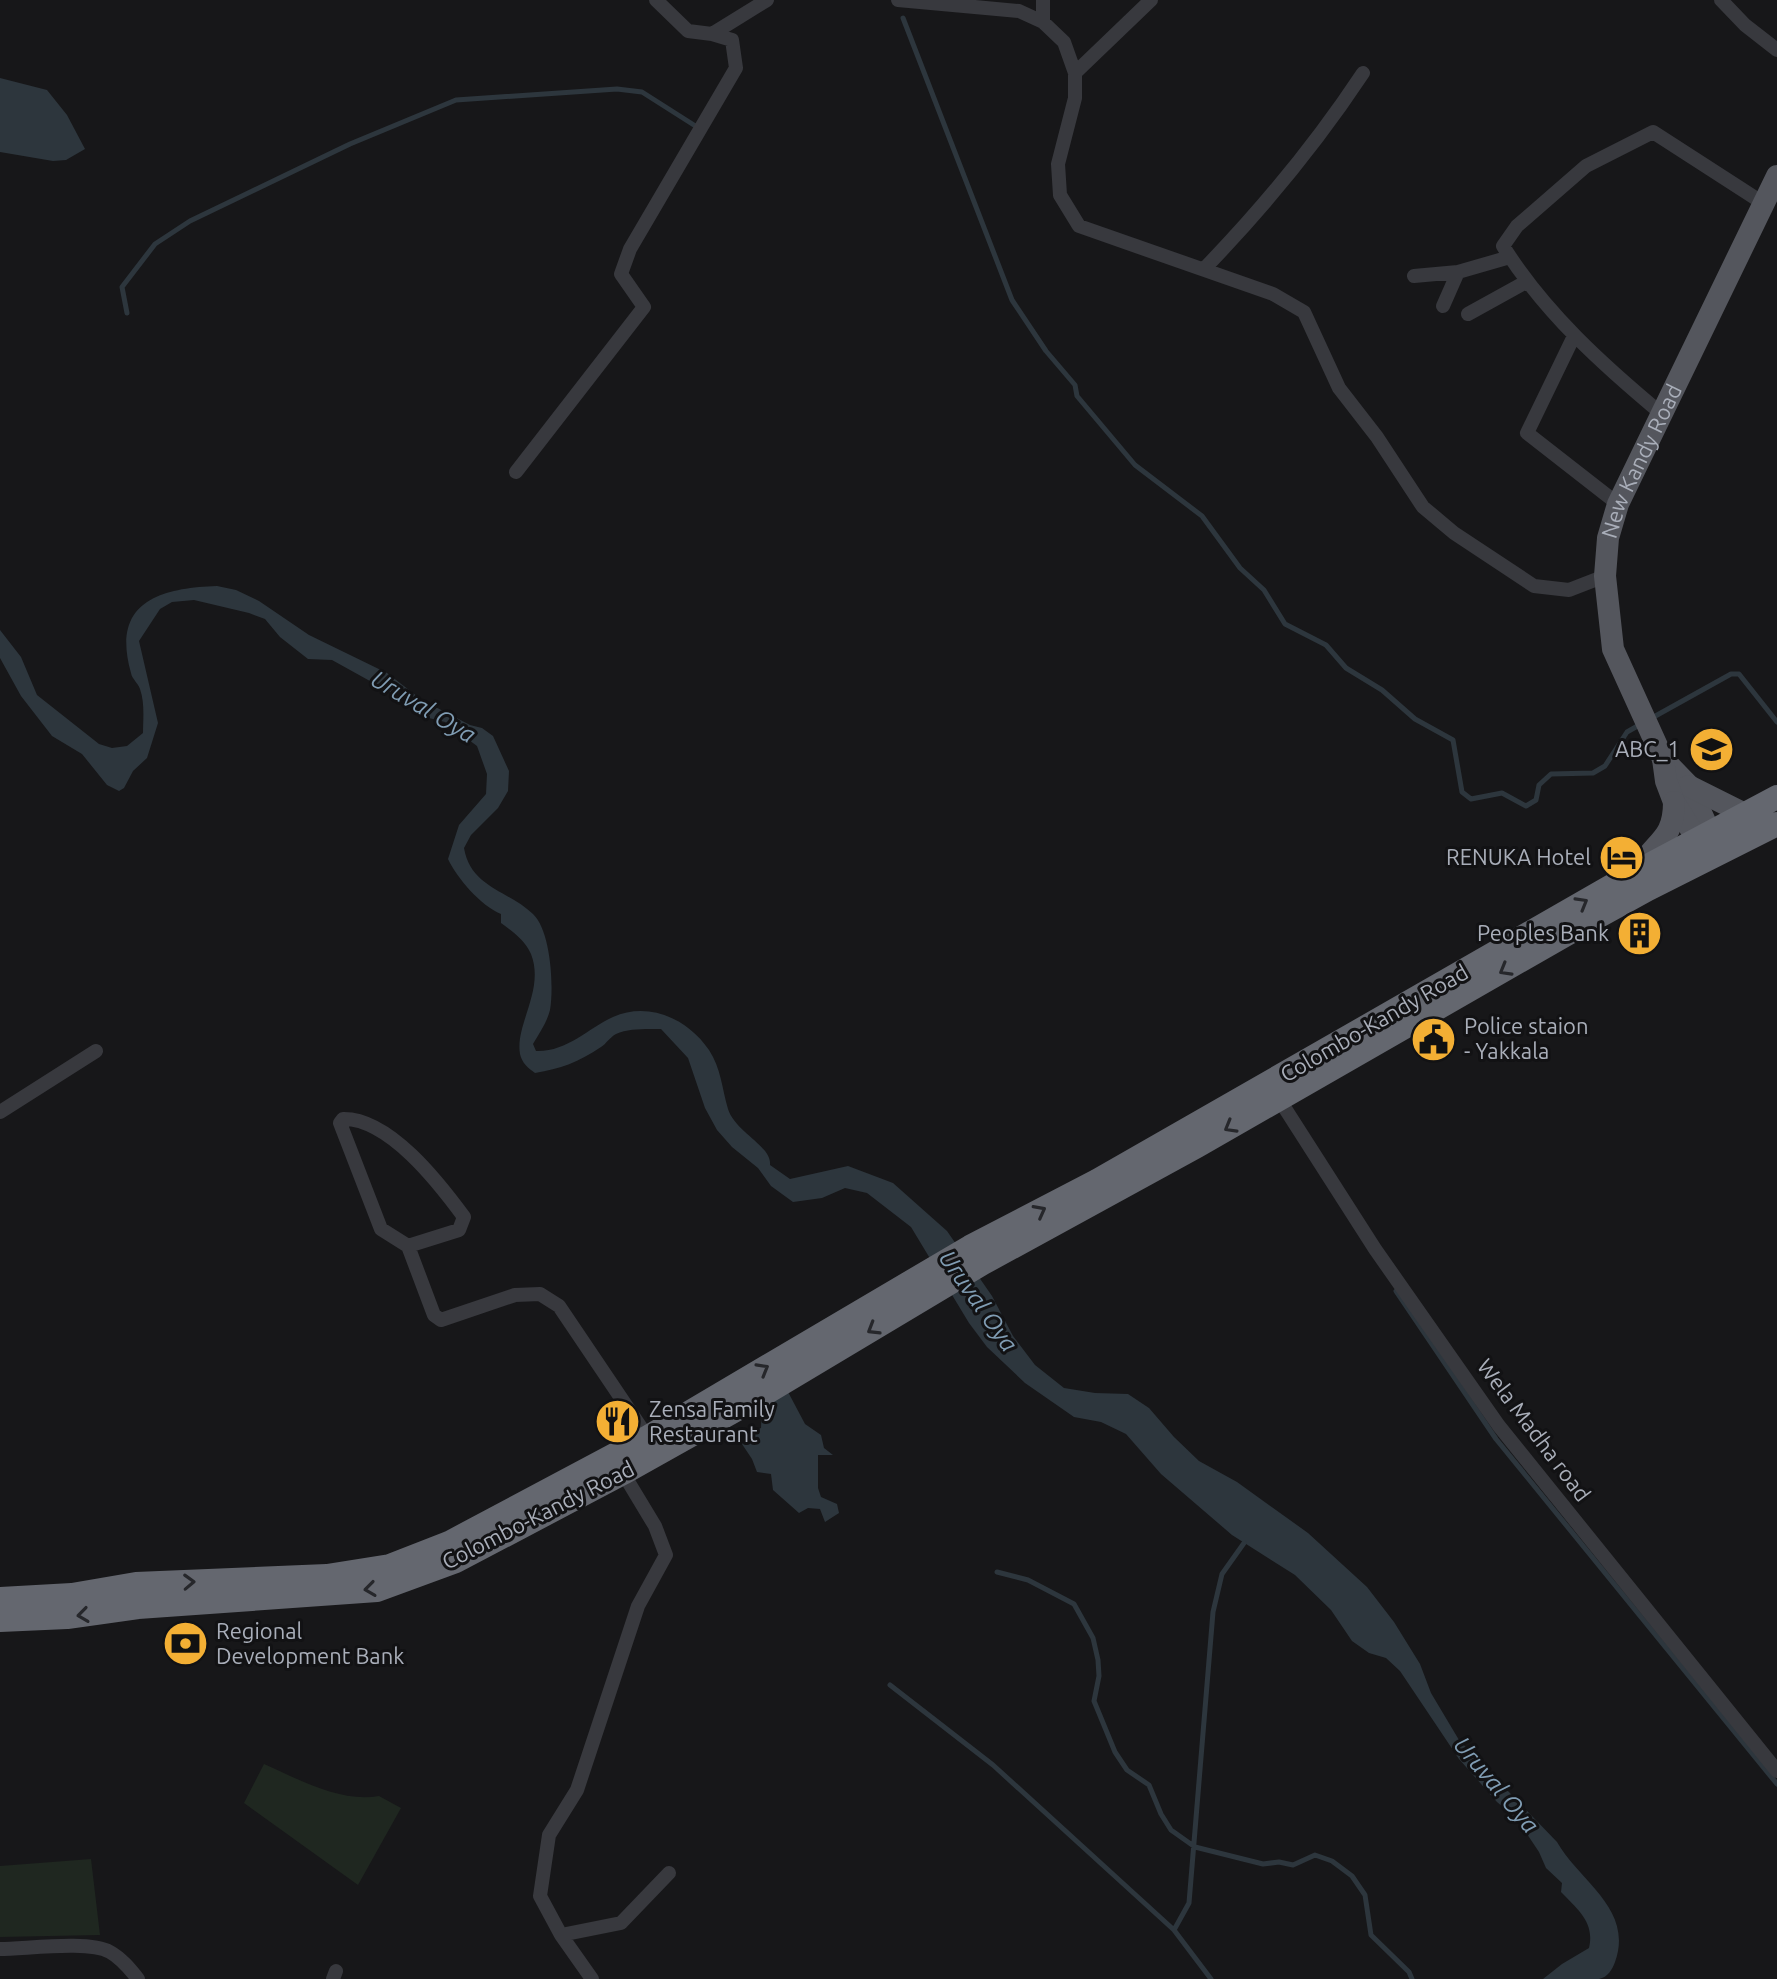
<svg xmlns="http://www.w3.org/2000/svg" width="1777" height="1979" viewBox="0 0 1777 1979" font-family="Ubuntu,sans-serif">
  <rect width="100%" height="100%" fill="#171719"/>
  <path fill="#1f2720" d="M264 1764C298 1779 341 1803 379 1796L401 1808 358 1885 244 1803Z
    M91 1859 100 1935 0 1937V1866Z"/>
  <path fill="#2d363d" d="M0 78 47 90 67 115 85 149 66 160 53 161 0 152Z
    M217 586 236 590 259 601 309 635 387 673 422 700 470 725 482 728 493 736 509 771 508 791 498 808 471 835 464 848C471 888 508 890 533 914 551 931 554 987 550 1010 547 1022 539 1034 533 1044L536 1051C567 1052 587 1029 613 1017 649 1001 688 1019 709 1050 721 1068 722 1089 728 1109 735 1132 772 1146 770 1165L790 1179 848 1166 893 1183 947 1231 992 1296 1013 1336 1035 1365 1064 1388 1095 1393 1128 1394 1149 1408 1174 1437 1199 1461 1237 1482 1308 1533 1367 1587 1394 1622 1420 1664 1431 1693 1459 1740 1557 1842C1580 1882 1634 1909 1615 1962 1612 1970 1608 1977 1599 1979 1582 1979 1561 1979 1543 1979L1562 1964 1589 1948C1595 1922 1578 1910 1561 1892L1562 1883 1546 1868 1539 1852 1517 1819 1497 1802 1459 1759 1400 1671 1386 1658 1369 1653 1352 1641 1331 1610 1295 1575 1232 1535 1161 1474 1126 1434 1101 1422 1074 1417 1025 1383 987 1347 969 1323 911 1227 867 1193 845 1188 822 1198 793 1202 771 1186 758 1168 732 1147 717 1130 705 1108 688 1058 661 1029C647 1029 629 1028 616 1034 610 1037 606 1044 601 1047 579 1062 560 1069 535 1073 528 1068 522 1063 520 1054 515 1024 545 990 531 954 525 940 512 931 501 923V914C481 906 457 878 448 859L459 825 486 794 487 774 477 746 445 722 425 717 415 706 332 660 308 659 280 637 265 619 249 613 194 600 172 602 160 609 139 641 158 723 147 758 133 771 124 788 119 791 107 785 82 754 52 736 21 696 0 658V630L21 657 37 695 99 744 112 748 127 746 143 733C143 720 145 703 140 689 138 683 132 679 131 673 111 603 158 588 217 586Z
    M787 1390 805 1424 821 1435 824 1448 833 1455H818V1488L821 1497 837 1504 839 1513 825 1522 820 1509 808 1508 799 1513 773 1490 771 1474 757 1472 752 1459 738 1438 761 1428 762 1403Z"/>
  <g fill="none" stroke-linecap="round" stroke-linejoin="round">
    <path stroke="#2d363d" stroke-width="5" d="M903 18 1012 300 1046 351 1075 385 1077 396 1135 465 1202 516 1240 568 1264 590 1285 624 1326 645 1346 668 1382 690 1415 719 1453 740 1462 792 1471 799 1502 793 1526 806 1536 800 1539 785 1551 774 1593 773 1605 766 1627 732 1641 724
      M127 313 122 287 155 244 190 221 350 144 456 100 617 89 642 92 697 127
      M1650 719 1731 674H1739L1777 722
      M1396 1291 1496 1439 1777 1784
      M997 1572 1028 1580 1074 1604 1093 1638 1098 1660 1099 1676 1094 1701 1115 1752 1127 1770 1149 1785 1161 1814 1171 1830 1195 1847 1263 1864 1279 1862 1293 1865 1315 1855 1332 1861 1352 1876 1365 1895 1371 1935 1409 1972 1412 1979
      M890 1685 993 1765 1174 1930 1211 1979
      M1174 1930 1189 1903 1213 1612 1222 1574 1244 1543"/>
    <path stroke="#38393e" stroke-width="14" d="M656 0 688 31 712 34 767 0
      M898 0 1019 11 1043 22 1064 42 1075 73V98L1058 164 1060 195 1079 226 1273 294 1304 312 1339 388 1377 437 1423 507 1454 533 1534 586 1569 590 1605 576
      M1043 0V22
      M1721 0 1745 25 1777 50
      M1075 73 1151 0
      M1204 269C1263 208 1316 144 1363 73
      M1414 276 1458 272 1510 257
      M1443 306 1458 272
      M1468 314 1526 282
      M1574 336 1527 433 1618 504
      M1663 415C1603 365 1545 313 1503 246L1517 226 1586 166 1653 132 1763 203
      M516 472 644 307 621 274 630 249 736 68 732 40 712 34
      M1279 1099 1375 1249 1499 1426 1777 1771
      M0 1112 96 1051
      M343 1119C389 1118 439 1183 464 1217L459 1230 408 1246 381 1229 340 1123Z
      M408 1246 434 1315 441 1320 515 1295 540 1294 559 1306 650 1441
      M561 1935 621 1923 669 1873
      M0 1949C26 1949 89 1940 110 1952 121 1958 130 1969 138 1979
      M333 1979 336 1971
      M592 1979 561 1935 540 1896 549 1835 577 1790 638 1606 666 1555 655 1526 623 1473"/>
    <g stroke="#54565d" stroke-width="22">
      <path d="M1663 759 1689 786 1711 835"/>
      <path d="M1689 786 1745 814"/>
      <path id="s1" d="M1706 854 1674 802 1666 781 1663 759 1613 649 1605 576 1608 538 1618 504 1777 176"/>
      <path d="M1638 871C1654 840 1674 842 1674 802"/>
    </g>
    <path stroke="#64676f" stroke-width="24" d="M0 1599 72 1595 136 1584 327 1576 390 1566 449 1543 648 1437 970 1247 1097 1181 1638 871 1777 797
      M0 1620 67 1617 138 1607 377 1590 456 1561 623 1473 764 1394 983 1263 1197 1146 1577 928 1648 889 1777 824"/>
  </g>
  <defs><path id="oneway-chevron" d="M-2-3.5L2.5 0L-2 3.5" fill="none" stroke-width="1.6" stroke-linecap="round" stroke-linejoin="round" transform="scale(2)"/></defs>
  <g stroke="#26272b">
    <use href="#oneway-chevron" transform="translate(1582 903) rotate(-30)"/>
    <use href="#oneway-chevron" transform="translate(1505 970) rotate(150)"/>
    <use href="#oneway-chevron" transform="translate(1230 1127) rotate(150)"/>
    <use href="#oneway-chevron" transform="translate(1040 1211) rotate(-28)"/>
    <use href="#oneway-chevron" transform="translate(873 1329) rotate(149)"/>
    <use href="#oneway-chevron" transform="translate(763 1369) rotate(-30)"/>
    <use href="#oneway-chevron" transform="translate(189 1582) rotate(-2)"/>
    <use href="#oneway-chevron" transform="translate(370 1589) rotate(172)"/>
    <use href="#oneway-chevron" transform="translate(83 1615) rotate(172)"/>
  </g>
  <defs>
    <symbol id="school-disc" viewBox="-11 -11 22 22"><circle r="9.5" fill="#f3af34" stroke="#121214"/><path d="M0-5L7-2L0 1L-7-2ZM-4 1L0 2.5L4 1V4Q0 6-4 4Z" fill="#111"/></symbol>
    <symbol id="hotel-disc" viewBox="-11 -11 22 22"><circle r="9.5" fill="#f3af34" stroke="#121214"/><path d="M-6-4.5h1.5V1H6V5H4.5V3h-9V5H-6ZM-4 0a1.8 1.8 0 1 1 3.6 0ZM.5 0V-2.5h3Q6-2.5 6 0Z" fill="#111"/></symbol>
    <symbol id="building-disc" viewBox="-11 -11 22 22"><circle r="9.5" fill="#f3af34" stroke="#121214"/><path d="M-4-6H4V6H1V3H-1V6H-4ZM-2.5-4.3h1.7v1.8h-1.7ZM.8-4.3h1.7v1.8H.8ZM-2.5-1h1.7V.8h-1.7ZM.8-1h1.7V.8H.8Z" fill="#111"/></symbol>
    <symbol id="civic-disc" viewBox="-11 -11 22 22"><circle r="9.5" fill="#f3af34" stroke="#121214"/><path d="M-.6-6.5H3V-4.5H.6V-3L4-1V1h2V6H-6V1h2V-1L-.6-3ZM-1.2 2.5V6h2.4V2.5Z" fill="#111"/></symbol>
    <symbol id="restaurant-disc" viewBox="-11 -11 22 22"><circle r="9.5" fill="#f3af34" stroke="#121214"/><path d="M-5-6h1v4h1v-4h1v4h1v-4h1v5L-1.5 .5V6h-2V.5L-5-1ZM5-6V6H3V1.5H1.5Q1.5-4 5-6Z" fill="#111"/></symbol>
    <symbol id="bank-disc" viewBox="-11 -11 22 22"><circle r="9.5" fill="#f3af34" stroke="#121214"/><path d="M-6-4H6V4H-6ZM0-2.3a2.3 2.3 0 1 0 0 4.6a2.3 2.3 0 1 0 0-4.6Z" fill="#111"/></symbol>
  </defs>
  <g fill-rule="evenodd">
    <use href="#school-disc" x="1686" y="724" width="51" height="51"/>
    <use href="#hotel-disc" x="1596" y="832" width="51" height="51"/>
    <use href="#building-disc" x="1614" y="908" width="51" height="51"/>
    <use href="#civic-disc" x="1408" y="1014" width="51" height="51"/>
    <use href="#restaurant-disc" x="592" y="1396" width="51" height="51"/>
    <use href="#bank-disc" x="160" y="1618" width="51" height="51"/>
  </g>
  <g text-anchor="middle" stroke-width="6" stroke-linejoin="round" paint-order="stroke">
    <g font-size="22" fill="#a9aeb9" stroke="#121214">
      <text dy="8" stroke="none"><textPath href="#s1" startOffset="422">New Kandy Road</textPath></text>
      <text transform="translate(1374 1023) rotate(-30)" y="8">Colombo-Kandy Road</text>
      <text transform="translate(1534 1430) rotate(53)" y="8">Wela Madha road</text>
      <text transform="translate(538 1515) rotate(-27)" y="8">Colombo-Kandy Road</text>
    </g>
    <g font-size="22" fill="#a9aeb9" stroke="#121214" text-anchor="end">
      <text x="1680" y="757">ABC_1</text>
      <text x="1591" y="865">RENUKA Hotel</text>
      <text x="1609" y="941">Peoples Bank</text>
      <text x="1464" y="1034" text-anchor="start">Police staion<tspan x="1464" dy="25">- Yakkala</tspan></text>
      <text x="649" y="1417" text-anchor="start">Zensa Family<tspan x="649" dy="25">Restaurant</tspan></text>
      <text x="216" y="1639" text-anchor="start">Regional<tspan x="216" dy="25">Development Bank</tspan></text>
    </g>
    <g font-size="24" font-style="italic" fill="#809db4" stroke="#121214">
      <text transform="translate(423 707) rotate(31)" y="8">Uruval Oya</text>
      <text transform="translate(978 1301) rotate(55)" y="8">Uruval Oya</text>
      <text transform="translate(1496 1785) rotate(50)" y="8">Uruval Oya</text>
    </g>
  </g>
</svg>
